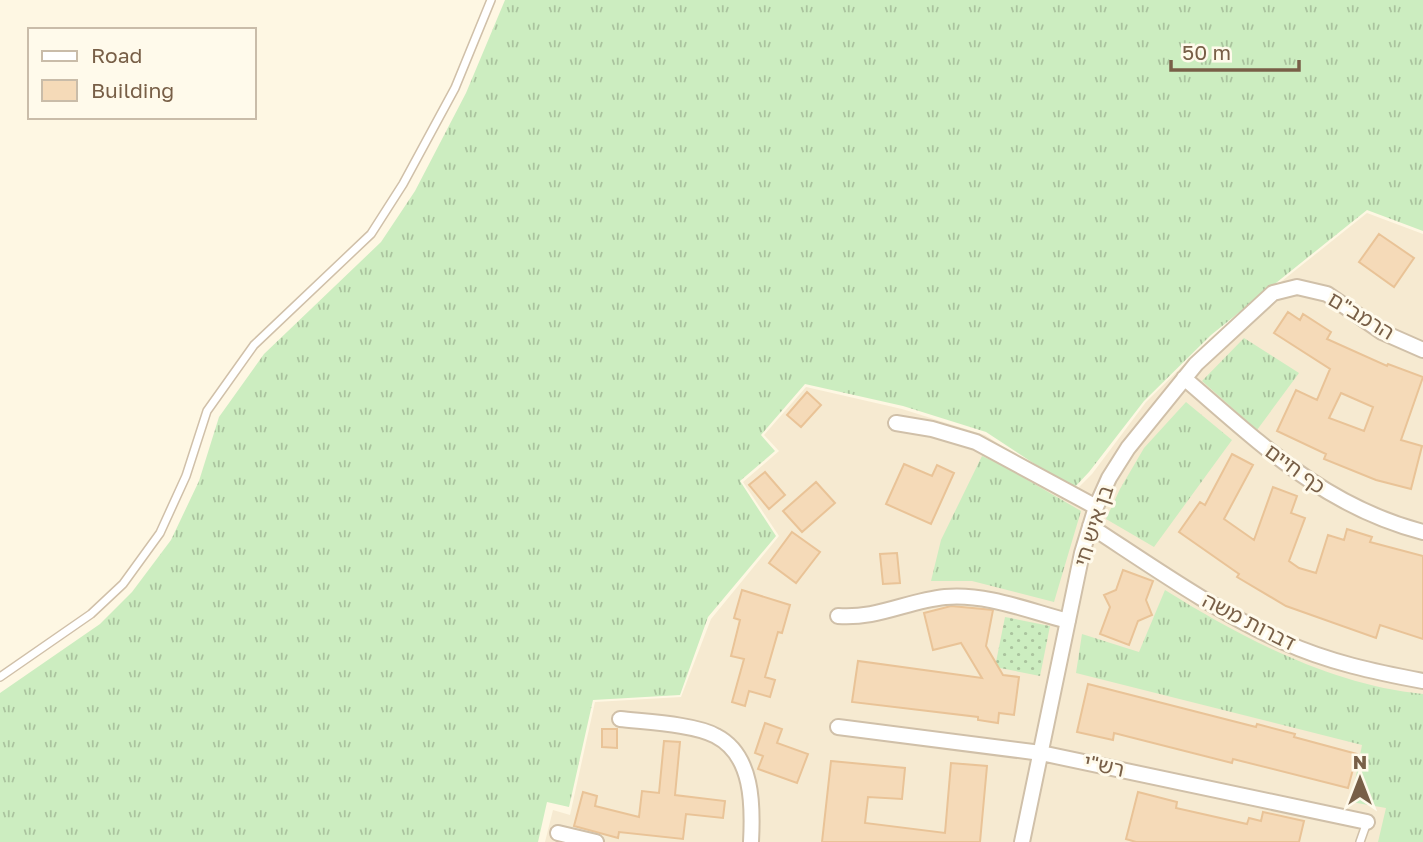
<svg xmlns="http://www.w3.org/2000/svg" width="1423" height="842" viewBox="0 0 1423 842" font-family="'Golos Text','Noto Sans Hebrew',sans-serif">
  <defs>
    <pattern id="grass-tufts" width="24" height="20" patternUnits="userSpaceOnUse" patternTransform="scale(1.75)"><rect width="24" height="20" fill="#ccedc0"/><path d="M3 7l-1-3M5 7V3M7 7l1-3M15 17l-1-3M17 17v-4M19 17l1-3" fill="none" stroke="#aac39e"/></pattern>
    <pattern id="park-dots" width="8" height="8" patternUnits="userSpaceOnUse" patternTransform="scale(1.75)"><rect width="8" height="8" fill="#ccedc0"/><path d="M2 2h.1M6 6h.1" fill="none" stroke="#aac39e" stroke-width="1.8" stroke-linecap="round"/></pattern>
  </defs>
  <rect width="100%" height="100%" fill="#fef7e3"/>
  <path fill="#f6ead1" d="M1367 213 1423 234V842H545L553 810 570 815 595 702 681 697 711 619 779 536 743 482 779 451 764 435 806 387 902 409 985 435 1074 492 1092 474 1146 402 1212 337Z"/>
  <path fill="url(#grass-tufts)" d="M505 0H1423V231L1367 210 1211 335 1144 401 1089 472 1073 489 986 432 903 406 805 384 761 435 775 451 740 481 776 536 708 617 680 695 593 700 569 807 547 802 538 842H0V693L100 624 132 592 171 540 199 481 219 417 264 354 381 242 415 191 466 93Z
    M1244 338 1299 373 1257 430 1202 381Z
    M1186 402 1232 440 1154 547 1106 519 1120 489 1144 448Z
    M982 456 1002 465 1081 511 1054 602 972 581H931L941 540Z
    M1165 590C1242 638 1331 685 1423 694V842H1378L1386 808 1351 802 1362 745 1076 673 1082 634 1139 652Z"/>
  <path fill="url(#park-dots)" d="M1005 617 1050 626 1040 676 995 667Z"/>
  <path fill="#f5dab8" stroke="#e9c397" stroke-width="2" fill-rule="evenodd" d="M1379 234 1414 258 1394 287 1359 262Z
    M1288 312 1300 320 1303 314 1331 332 1327 339 1387 366 1388 364 1423 377 1401 440 1422 446 1411 489 1376 480 1324 459 1326 454 1277 431 1296 390 1317 400 1330 369 1274 333ZM1341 393 1373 407 1364 431 1329 418Z
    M807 392 821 405 801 427 787 415Z
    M1232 454 1253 465 1224 519 1254 540 1273 487 1297 496 1291 513 1305 518 1289 561 1299 568 1316 573 1328 535 1344 540 1347 529 1372 537 1370 542 1423 556V639L1380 625 1376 638 1286 606 1237 577 1239 574 1179 532 1200 502 1205 505Z
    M904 464 932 476 937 465 954 473 931 524 886 504Z
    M765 472 785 495 769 509 749 485Z
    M816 482 835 503 802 532 783 511Z
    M792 532 820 552 796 583 769 563Z
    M897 553 900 583 883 584 880 554Z
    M1123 570 1153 581 1146 600 1152 615 1138 621 1129 645 1100 634 1110 607 1104 595 1116 590Z
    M742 590 790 605 782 633 778 632 765 677 775 680 770 697 749 691 745 706 732 702 744 659 731 656 740 620 734 618Z
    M951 606 993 610 986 646 1003 675 1019 677 1014 715 999 713 998 723 978 720V717L852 702 858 661 982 678 961 643 933 650 924 613Z
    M1088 684 1256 727 1257 724 1295 734 1294 737 1357 754 1348 788 1233 759 1232 763 1114 733 1113 740 1077 732Z
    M765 723 782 729 777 743 808 754 797 783 758 769 763 756 755 753Z
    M602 729H617V748L602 747Z
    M664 741 680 742 675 795 725 801 723 818 686 814 683 839 619 832 618 838 574 826 583 792 597 796 595 806 639 817 642 791 659 793Z
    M831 761 905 768 902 799 868 797 865 823 945 833 951 763 987 766 980 842H822Z
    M1138 792 1177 802 1176 808 1247 824 1249 818 1261 821 1263 812 1304 821 1299 842H1136L1126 839Z"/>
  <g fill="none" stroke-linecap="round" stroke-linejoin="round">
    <defs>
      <path id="service" d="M0 677 91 614 123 584 160 533 186 476 207 411 254 345 371 234 403 184 455 88 491 0
        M1360 842 1367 822"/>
      <path id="minor" d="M1184 378C1260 443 1323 506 1423 532
        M896 423 932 429 976 442 1096 507
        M1090 526C1153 567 1215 611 1284 642 1328 662 1375 672 1423 681
        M838 616C877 619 907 601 945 597 986 593 1029 611 1068 621
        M620 719C645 722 695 724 716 736 753 755 753 805 751 842
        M838 727 1041 753 1367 822
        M558 833 596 842
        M1022 842 1082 553 1096 507 1109 478 1128 448 1196 364 1273 293 1297 287 1327 294 1382 332 1423 350"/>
    </defs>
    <use href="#service" stroke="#d0c0a9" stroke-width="10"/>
    <use href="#minor" stroke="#d0c0a9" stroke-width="18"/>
    <use href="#service" stroke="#fff" stroke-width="7"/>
    <use href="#minor" stroke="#fff" stroke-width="14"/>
  </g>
  <g text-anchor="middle" stroke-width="6" stroke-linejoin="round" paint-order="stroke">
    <g font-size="21" fill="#785f47" stroke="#fffaeb">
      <text transform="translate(1361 316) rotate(31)" y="7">הרמב"ם</text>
      <text transform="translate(1295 469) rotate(36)" y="7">כף חיים</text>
      <text transform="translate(1094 526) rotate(-72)" y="7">בן איש חי</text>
      <text transform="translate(1249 622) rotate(27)" y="7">דברות משה</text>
      <text transform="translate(1104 766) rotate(12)" y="7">רש"י</text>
    </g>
  </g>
  <rect x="28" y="28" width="228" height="91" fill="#fffaeb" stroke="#c9bca9" stroke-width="2"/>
  <rect x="42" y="51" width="35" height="10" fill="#ffffff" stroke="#c9bca9" stroke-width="2"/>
  <text x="91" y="63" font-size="21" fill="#785f47">Road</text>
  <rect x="42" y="80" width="35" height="21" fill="#f5dab8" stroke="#c9bca9" stroke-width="2"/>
  <text x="91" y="98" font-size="21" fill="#785f47">Building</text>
  <g transform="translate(1360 779)" stroke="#fffaeb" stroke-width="5" paint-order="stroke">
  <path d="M0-5L12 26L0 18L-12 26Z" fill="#785f47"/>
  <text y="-10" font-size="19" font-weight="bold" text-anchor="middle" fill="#785f47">N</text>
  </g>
  <path d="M1171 60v10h128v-10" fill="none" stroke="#785f47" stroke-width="3.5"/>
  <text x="1182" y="60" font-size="21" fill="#785f47" stroke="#fffaeb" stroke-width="5" paint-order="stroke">50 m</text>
</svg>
